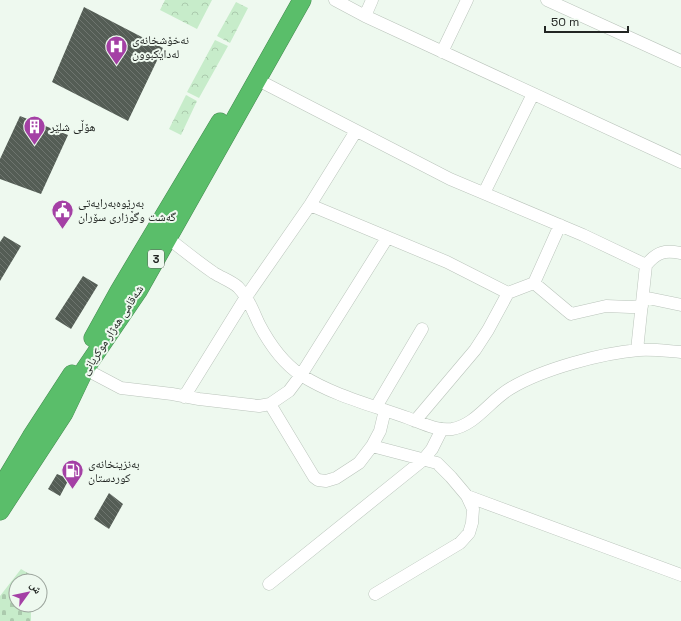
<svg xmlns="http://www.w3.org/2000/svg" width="681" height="621" viewBox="0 0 681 621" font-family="'Space Grotesk','Noto Naskh Arabic',sans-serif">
  <defs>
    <pattern id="cemetery-stones" width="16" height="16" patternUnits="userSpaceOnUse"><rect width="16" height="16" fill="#c7ecca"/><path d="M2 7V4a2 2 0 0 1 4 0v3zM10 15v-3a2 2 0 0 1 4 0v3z" fill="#abcaad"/></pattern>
    <pattern id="park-crowns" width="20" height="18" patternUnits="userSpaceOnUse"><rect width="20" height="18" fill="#c7ecca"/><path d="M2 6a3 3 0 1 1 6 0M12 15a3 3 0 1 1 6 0" fill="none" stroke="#abcaad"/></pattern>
    <pattern id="building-back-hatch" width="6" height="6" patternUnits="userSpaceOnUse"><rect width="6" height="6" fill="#545d55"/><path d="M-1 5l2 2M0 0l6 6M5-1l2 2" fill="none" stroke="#6e756f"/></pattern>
  </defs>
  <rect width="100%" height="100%" fill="#eef9ef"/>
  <path fill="url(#cemetery-stones)" d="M21 569 31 575V581H16V605H31V621H0V596Z"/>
  <path fill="url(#park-crowns)" d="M165 0H212L197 29 160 10Z
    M236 2 248 8 230 43 217 36Z
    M215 40 228 46 199 98 187 92Z
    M186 95 197 101 181 135 169 129Z"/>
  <path fill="url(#building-back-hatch)" d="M84 7 163 48 128 121 52 82Z
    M20 116 68 135 41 194 0 179V159Z
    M4 236 21 246 0 281V242Z
    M83 276 98 285 71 329 55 319Z
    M57 474 69 479 60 496 48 489Z
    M109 493 123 504 109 529 94 519Z"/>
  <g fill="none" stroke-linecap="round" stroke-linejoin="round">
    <defs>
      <path id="minor" d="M335 0 365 16 681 162
        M547 0 681 61
        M365 16 372 0
        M442 52 467 0
        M258 80 450 179 583 235 646 265
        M484 193 533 94
        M310 205 447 262 508 293
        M168 238C183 250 198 262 214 273 222 278 231 281 238 287 248 297 253 311 259 324 269 343 283 363 301 375 334 396 372 405 408 418 422 423 436 431 452 429 476 425 490 400 511 388 543 369 602 353 639 350 653 349 667 351 681 352
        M534 283 571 314 606 306 630 307 642 306
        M643 297 681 305
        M637 350 646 265C657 252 664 250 681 253
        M85 369 121 388 172 394 199 399 259 406 270 404 289 391 301 375 387 238
        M184 397 246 297 310 205 356 131
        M270 404 314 477 318 480 326 481 336 478 359 463 372 446 380 431 385 410
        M376 407 422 329
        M415 421 475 350 488 330 508 293 534 283 560 225
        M372 446 437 463 451 477 467 496 473 509 472 523 469 533 460 543 375 594
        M467 496 681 575
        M269 584 423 460 432 449 442 429"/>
      <path id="highway" d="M93 338 119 291 220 122
        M0 489 31 437 72 374
        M0 511 64 413 85 369 138 291 302 0"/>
    </defs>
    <use href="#minor" stroke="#bac4bb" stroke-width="13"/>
    <use href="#highway" stroke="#468951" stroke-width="19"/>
    <use href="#minor" stroke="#fff" stroke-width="12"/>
    <use href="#highway" stroke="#5abe6a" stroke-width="18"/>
  </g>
  <defs>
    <symbol id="hospital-pin" viewBox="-11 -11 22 30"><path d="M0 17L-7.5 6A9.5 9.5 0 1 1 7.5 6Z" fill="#a440a5" stroke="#eef9ef"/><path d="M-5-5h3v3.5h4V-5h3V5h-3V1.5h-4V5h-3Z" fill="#fff"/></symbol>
    <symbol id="building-pin" viewBox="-11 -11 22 30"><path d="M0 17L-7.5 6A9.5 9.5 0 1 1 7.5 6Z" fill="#a440a5" stroke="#eef9ef"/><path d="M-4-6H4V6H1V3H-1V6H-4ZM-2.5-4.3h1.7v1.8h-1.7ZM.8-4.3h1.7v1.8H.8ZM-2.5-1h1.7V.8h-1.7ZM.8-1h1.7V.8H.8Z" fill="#fff"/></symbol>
    <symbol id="civic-pin" viewBox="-11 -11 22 30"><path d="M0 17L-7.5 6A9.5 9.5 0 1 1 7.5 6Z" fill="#a440a5" stroke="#eef9ef"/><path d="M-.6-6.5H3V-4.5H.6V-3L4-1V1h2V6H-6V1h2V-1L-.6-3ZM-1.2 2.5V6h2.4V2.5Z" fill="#fff"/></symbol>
    <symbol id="fuel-pin" viewBox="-11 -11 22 30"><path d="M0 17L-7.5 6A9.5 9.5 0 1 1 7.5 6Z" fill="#a440a5" stroke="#eef9ef"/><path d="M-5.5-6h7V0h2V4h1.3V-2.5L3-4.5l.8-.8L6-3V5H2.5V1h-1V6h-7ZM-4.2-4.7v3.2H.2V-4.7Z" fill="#fff"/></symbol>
  </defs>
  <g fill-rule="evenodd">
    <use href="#hospital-pin" x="104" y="34" width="25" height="34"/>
    <use href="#building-pin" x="22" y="114" width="25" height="34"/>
    <use href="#civic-pin" x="50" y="198" width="25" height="34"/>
    <use href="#fuel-pin" x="60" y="458" width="25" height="34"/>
  </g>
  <g text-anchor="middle" stroke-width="4" stroke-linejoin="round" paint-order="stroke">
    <rect fill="#eef9ef" stroke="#5f6560" stroke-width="1" x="148" y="250" width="16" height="18" rx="3"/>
    <g font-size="11" font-weight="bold" fill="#222623">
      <text x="156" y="263">3</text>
    </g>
    <g font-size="12" fill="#222623" stroke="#eef9ef" text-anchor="start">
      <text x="132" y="44">نەخۆشخانەی<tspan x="132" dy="14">لەدایکبوون</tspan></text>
      <text x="50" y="131">هۆڵی شلێر</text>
      <text x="78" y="207">بەڕێوەبەرایەتی<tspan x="78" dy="14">گەشت وگوزاری سۆران</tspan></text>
      <text x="88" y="468">بەنزینخانەی<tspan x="88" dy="14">كوردستان</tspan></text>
    </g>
    <g font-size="12" fill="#222623" stroke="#eef9ef">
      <text transform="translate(112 330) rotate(-57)" y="4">شەقامی ھەژار موکریانی</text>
    </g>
  </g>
  <g transform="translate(28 593) rotate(57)"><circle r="19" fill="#eef9ef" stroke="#9ca59d"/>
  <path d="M0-3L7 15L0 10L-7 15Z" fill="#a440a5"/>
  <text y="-6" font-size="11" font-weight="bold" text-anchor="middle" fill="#222623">ش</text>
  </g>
  <path d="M545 26v6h83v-6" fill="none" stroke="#222623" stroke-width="2"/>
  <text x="551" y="26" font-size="12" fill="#222623" stroke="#eef9ef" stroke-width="3" paint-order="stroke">50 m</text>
</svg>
